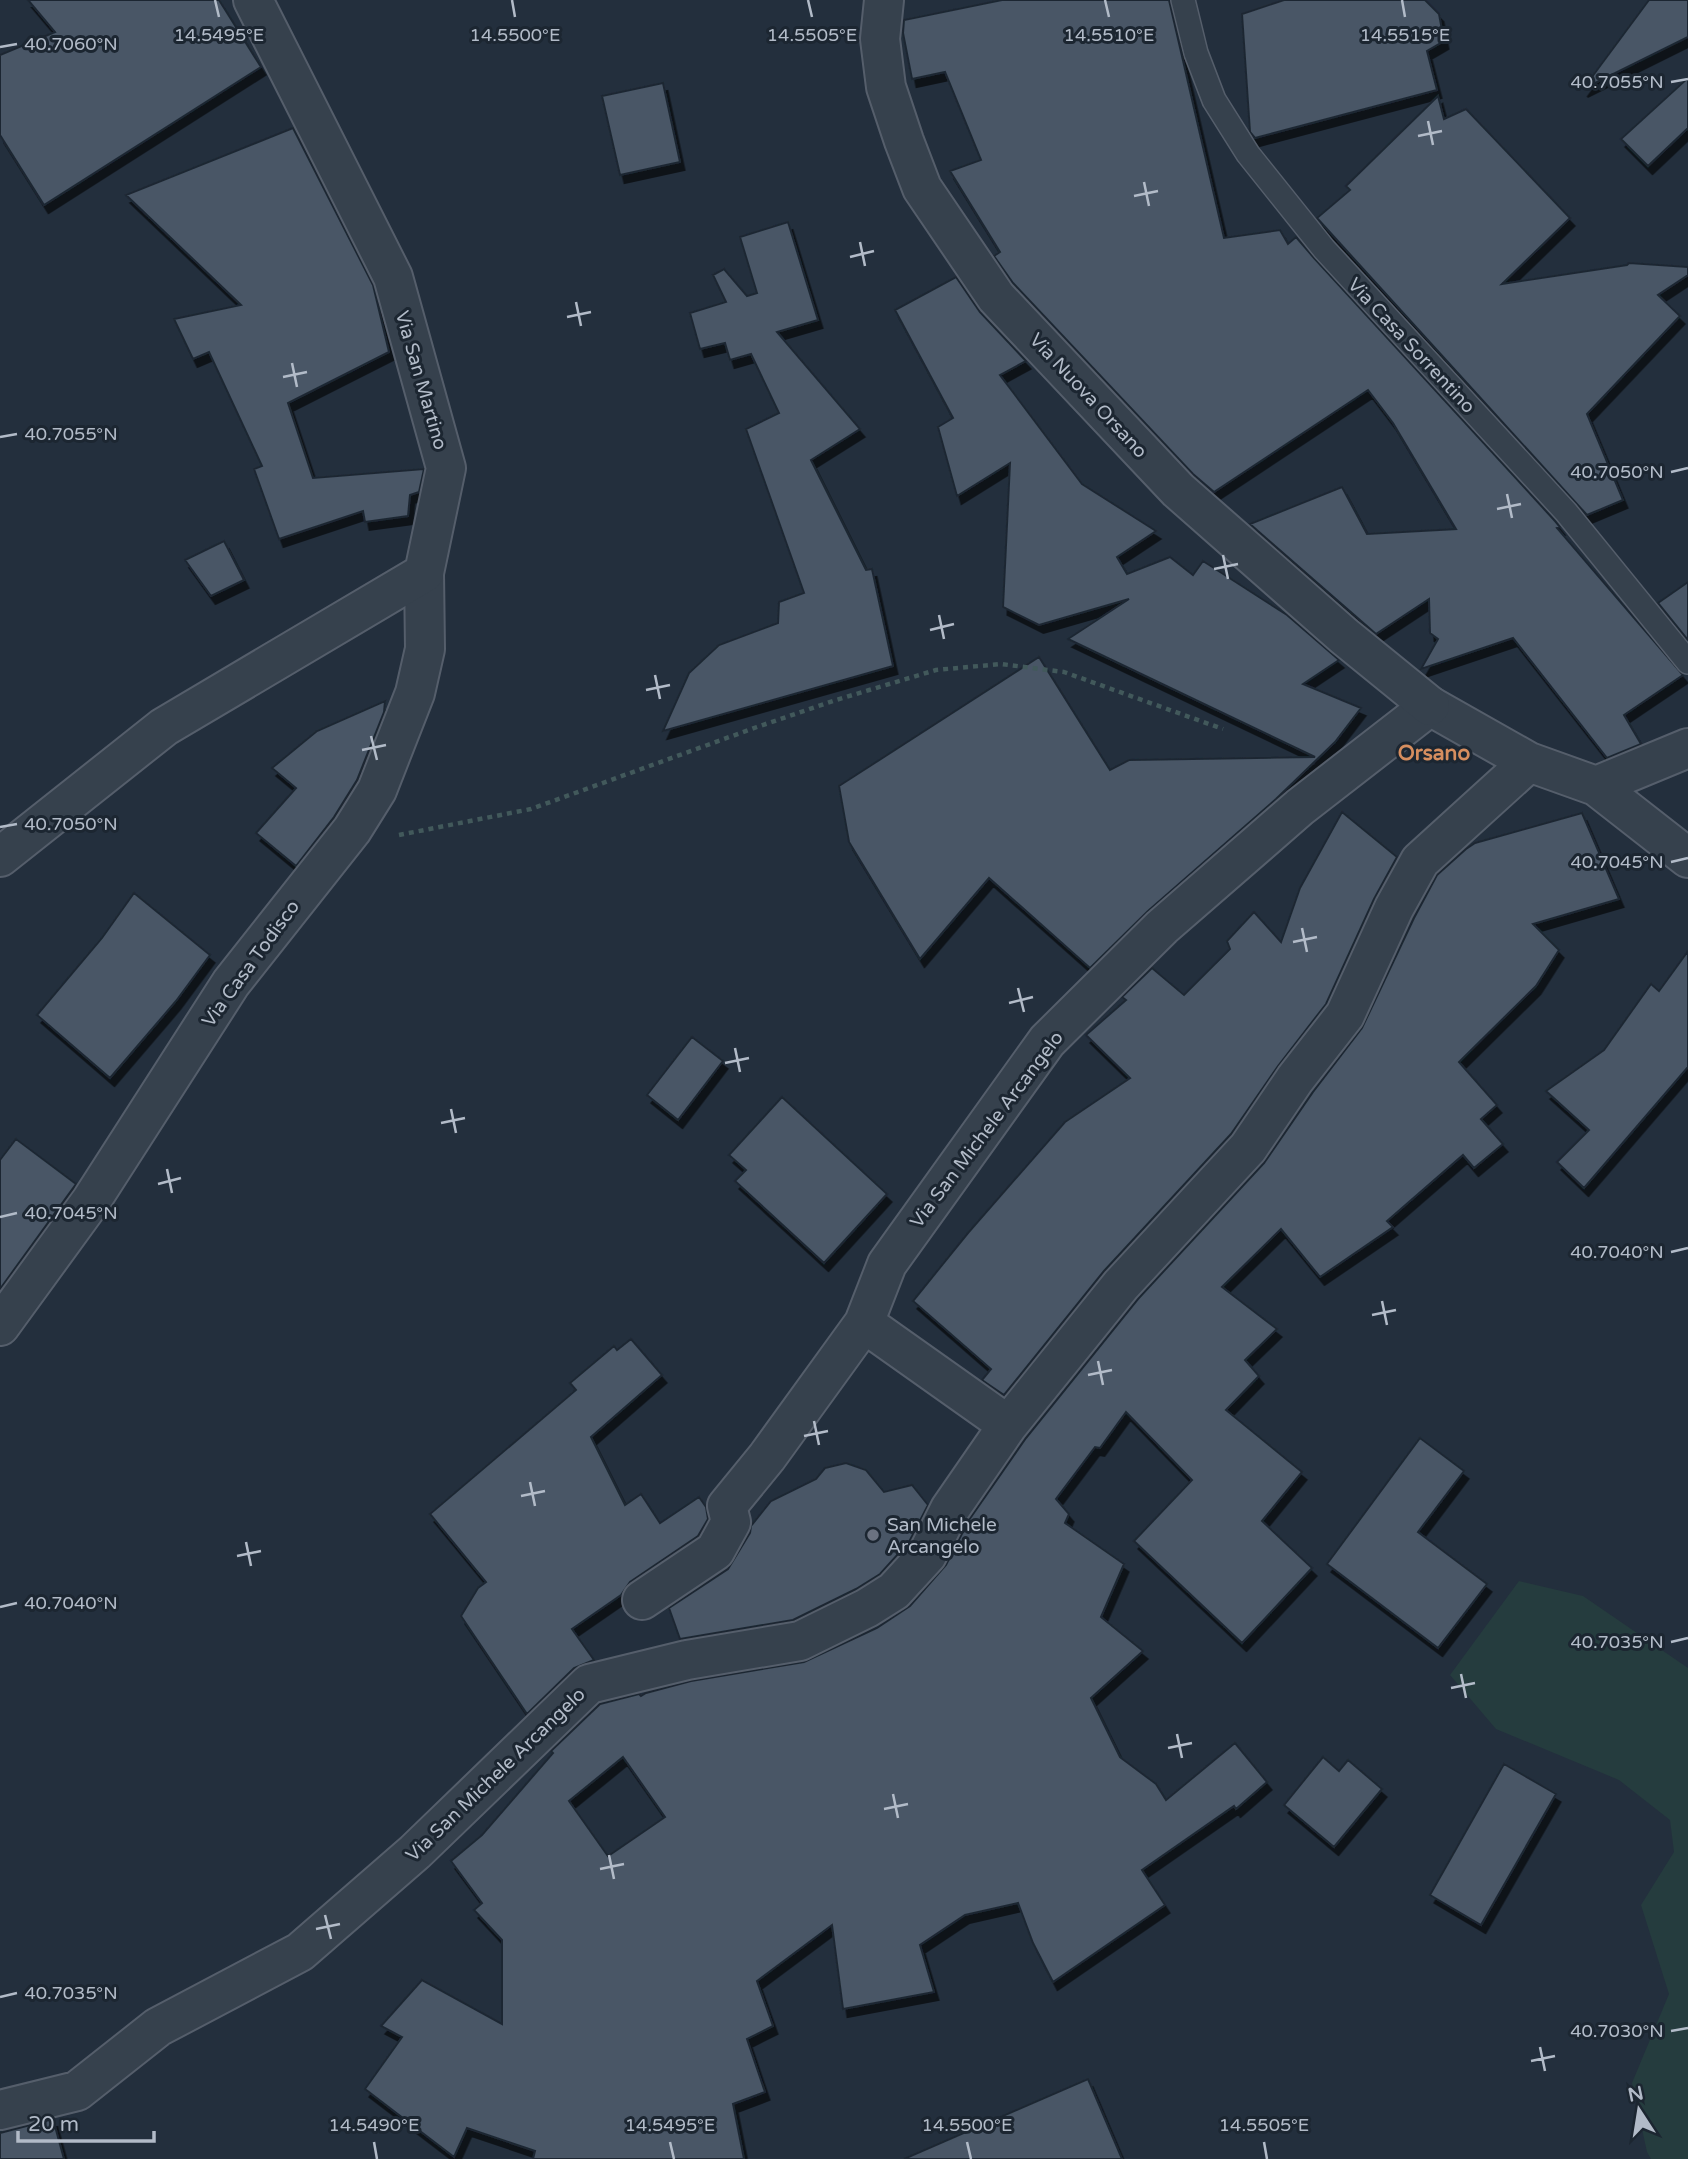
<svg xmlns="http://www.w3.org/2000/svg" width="1688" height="2159" viewBox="0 0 1688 2159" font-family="'Varela Round',sans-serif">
  <defs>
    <filter id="shadow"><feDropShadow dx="4.5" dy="8" stdDeviation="0" flood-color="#0009"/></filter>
  </defs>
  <rect width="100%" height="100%" fill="#232f3d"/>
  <path fill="#253c3e" d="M1519 1581 1583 1596 1688 1668V2159H1651L1647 2152 1632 2083 1669 1994 1641 1905 1674 1852 1670 1820 1619 1780 1496 1729 1450 1675Z"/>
  <path fill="#485666" stroke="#1e2833" stroke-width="2" fill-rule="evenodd" filter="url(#shadow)" d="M28 0H219L261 67 44 205 0 135V55L55 32Z
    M1002 0H1169L1224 238 1280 230 1288 244 1296 237 1314 258 1555 521 1560 527 1557 528 1683 675 1624 715 1641 744 1607 758 1513 638 1421 669 1438 639 1430 633 1429 599 1376 634 1250 524 1342 487 1367 534 1456 529 1393 423 1368 390 1214 492 1193 474 1013 283 994 256 1000 252 950 171 981 160 945 72 912 79 903 33 904 20Z
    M1284 0H1425L1439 14 1444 41 1427 51 1437 90 1255 138 1250 132 1242 14Z
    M1649 0H1688V37L1583 89Z
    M1688 78V128L1648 166 1621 139Z
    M663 83 680 162 620 175 602 96Z
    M1438 96 1444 119 1466 109 1570 218 1502 284 1627 265 1629 263 1688 267V275L1658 295 1680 316 1587 414 1623 500 1587 515 1317 218 1350 190 1346 186Z
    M293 128 373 285 389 352 288 403 313 478 424 469 419 492 410 495 408 516 365 522 363 511 279 539 254 469 262 466 209 352 193 359 174 319 241 305 126 195Z
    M788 222 818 320 777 332 860 429 811 460 866 570 872 569 893 666 663 731 689 673 719 645 778 623 779 602 804 593 746 429 779 413 751 354 730 360 725 343 700 349 690 313 726 302 713 275 724 269 747 296 757 293 740 237Z
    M956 277 980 312 1026 361 1000 375 1082 484 1156 531 1117 557 1127 574 1170 557 1193 575 1203 561 1287 615 1339 660 1303 684 1361 708 1335 742 1276 799 1148 911 1090 968 989 878 920 959 849 842 839 786 1039 657 1110 770 1129 760 1315 757 1068 639 1129 599 1039 625 1003 607 1010 463 957 496 938 427 953 418 895 310Z
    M224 541 244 580 211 596 185 560Z
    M1688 582V640L1658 603Z
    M385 701 384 712 357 780 334 817 296 866 256 833 296 788 272 768 317 731Z
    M1342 812 1397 857 1374 899 1326 1004 1278 1066 1231 1134 1104 1271 1004 1395 982 1380 991 1369 913 1301 968 1233 1065 1122 1130 1078 1086 1035 1126 1000 1122 997 1152 968 1184 995 1230 949 1227 941 1254 912 1281 942 1300 888Z
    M1582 813 1619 899 1533 924 1559 950 1536 986 1459 1062 1497 1105 1481 1119 1503 1144 1474 1168 1463 1155 1387 1221 1393 1227 1320 1277 1281 1229 1222 1287 1277 1329 1245 1360 1259 1376 1226 1410 1302 1472 1262 1521 1312 1568 1242 1643 1134 1541 1192 1480 1126 1412 1100 1448 1095 1447 1056 1499 1069 1514 1065 1523 1124 1564 1101 1617 1143 1651 1091 1698 1120 1757 1156 1784 1166 1800 1235 1743 1267 1782 1236 1809 1234 1806 1142 1870 1165 1905 1053 1982 1033 1943 1018 1903 965 1915 920 1945 934 1992 843 2009 832 1925 757 1981 773 2026 747 2039 765 2092 733 2104 744 2159H533L535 2151 467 2128 454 2157 365 2089 402 2037 381 2026 422 1980 502 2024V1940L474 1910 482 1903 451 1861 482 1835 553 1753 551 1751 600 1704 639 1694 641 1696 646 1693 691 1681 804 1662 877 1628 910 1606 946 1565 969 1520 1026 1438 1138 1299 1264 1163 1313 1092 1362 1028 1414 918 1437 875 1466 849 1475 843ZM623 1757 665 1817 608 1856 569 1801Z
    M134 893 210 955 176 1001 110 1078 37 1015 102 938Z
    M1688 951V1067L1584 1188 1557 1162 1589 1130 1546 1091 1604 1050 1651 984 1659 991Z
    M692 1037 723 1061 678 1120 647 1095Z
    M782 1097 887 1194 824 1263 735 1181 746 1170 729 1155Z
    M16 1139 76 1184 0 1289V1160Z
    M631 1339 662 1375 591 1437 625 1505 641 1494 660 1523 699 1497 706 1507 708 1519 698 1536 630 1582 621 1595 572 1629 594 1660 574 1668 527 1714 461 1616 478 1588 486 1582 430 1514 576 1390 570 1383 614 1346 617 1350Z
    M1420 1438 1464 1471 1418 1532 1487 1584 1438 1648 1327 1564Z
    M846 1463 866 1470 884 1492 912 1485 928 1505 909 1542 880 1574 856 1589 793 1620 680 1639 669 1608 728 1569 750 1533 751 1526 771 1501 816 1479 825 1468Z
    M1323 1757 1339 1771 1348 1760 1382 1789 1334 1847 1284 1805Z
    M1504 1764 1556 1794 1481 1925 1430 1895Z
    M1088 2079 1122 2159H904Z
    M53 2119 64 2159H0V2133Z"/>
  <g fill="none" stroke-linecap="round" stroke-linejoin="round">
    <defs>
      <path id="service" d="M1183 0 1196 53 1214 100 1248 154 1324 249 1566 512 1688 662"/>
      <path id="minor" d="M1596 786 1688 748
        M0 1326 91 1201 231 983 352 830 377 790 415 693 425 649 424 573
        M1008 1425 864 1323 887 1264 1047 1041 1162 927 1300 807 1430 706 1529 762 1596 786 1688 858
        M642 1600 715 1551 731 1522 727 1506 767 1457 864 1323
        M0 2110 77 2091 158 2027 300 1952 415 1852 589 1684 687 1660 800 1641 867 1608 894 1591 927 1555 950 1509 1008 1425 1121 1285 1248 1148 1295 1079 1345 1015 1394 908 1420 861 1529 762"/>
      <path id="tertiary" d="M884 0 880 39 886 87 904 141 922 188 996 297 1178 490 1344 636 1430 706
        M0 857 164 727 424 573 446 468 393 277 253 0"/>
    </defs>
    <use href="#service" stroke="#555e6b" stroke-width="26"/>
    <use href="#minor" stroke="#555e6b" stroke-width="42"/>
    <use href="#tertiary" stroke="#555e6b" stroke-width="42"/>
    <path stroke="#42595b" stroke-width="4.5" stroke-dasharray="5 5" stroke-linecap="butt" d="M399 835 531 809 757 727 836 700 936 670 1001 664 1064 672 1223 729"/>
    <use href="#service" stroke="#36414d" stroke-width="23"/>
    <use href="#minor" stroke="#36414d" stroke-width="38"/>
    <use href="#tertiary" stroke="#36414d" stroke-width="38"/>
  </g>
  <path fill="none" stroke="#b2bbc8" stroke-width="2.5" d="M215 0 219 17M512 0 515 17M808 0 812 17M1105 0 1109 17M1402 0 1405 17M0 47 17 44M1671 82 1688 79M1428 121 1433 145M1418 136 1442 131M1144 182 1149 206M1134 196 1158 191M860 242 865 266M850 257 874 251M576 302 581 326M567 317 591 312M292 363 297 387M283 377 307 372M0 437 17 434M1671 472 1688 468M1507 494 1512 518M1497 509 1521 504M1223 555 1228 579M1214 569 1238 564M939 615 944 639M930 630 954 624M655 675 660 699M646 690 670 685M371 736 377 760M362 750 386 745M0 827 17 824M1671 862 1688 858M1302 928 1307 952M1293 942 1317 937M1018 988 1024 1012M1009 1003 1033 997M735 1048 740 1072M725 1063 749 1058M451 1109 456 1133M441 1123 465 1118M167 1169 172 1193M158 1184 181 1178M0 1217 17 1213M1671 1252 1688 1248M1382 1301 1387 1325M1372 1315 1396 1310M1098 1361 1103 1385M1088 1375 1112 1370M814 1421 819 1445M804 1436 828 1431M530 1482 535 1506M521 1496 545 1491M246 1542 251 1566M237 1556 261 1551M0 1607 17 1603M1671 1642 1688 1638M1461 1674 1466 1698M1451 1688 1475 1683M1177 1734 1182 1758M1168 1748 1192 1743M893 1794 898 1818M884 1809 908 1804M609 1855 614 1879M600 1869 624 1864M325 1915 331 1939M316 1929 340 1924M0 1997 17 1993M1671 2031 1688 2028M1540 2047 1545 2071M1531 2061 1555 2056M374 2142 377 2159M670 2142 674 2159M967 2142 971 2159M1264 2142 1267 2159"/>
  <circle fill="#6b7280" stroke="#1c2631" stroke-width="2.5" cx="873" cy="1535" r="7"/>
  <g text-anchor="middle" stroke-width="6" stroke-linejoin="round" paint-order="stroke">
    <g font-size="19" fill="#b2bbc8" stroke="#1c2631">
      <text transform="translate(1412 345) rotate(47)" y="7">Via Casa Sorrentino</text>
      <text transform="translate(422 380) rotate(74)" y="7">Via San Martino</text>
      <text transform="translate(1089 395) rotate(47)" y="7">Via Nuova Orsano</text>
      <text transform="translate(250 963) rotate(-54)" y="7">Via Casa Todisco</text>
      <text transform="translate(986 1129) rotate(-53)" y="7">Via San Michele Arcangelo</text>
      <text transform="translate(495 1774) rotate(-44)" y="7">Via San Michele Arcangelo</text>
    </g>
    <g font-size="19" fill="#b2bbc8" stroke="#1c2631" text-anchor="start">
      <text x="887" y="1531">San Michele<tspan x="887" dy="22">Arcangelo</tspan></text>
    </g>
    <g font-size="21" font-weight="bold" fill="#d68e5f" stroke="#1c2631">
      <text x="1434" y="760">Orsano</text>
    </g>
  </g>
  <g font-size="18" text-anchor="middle" fill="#b2bbc8" stroke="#1c2631" stroke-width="6" stroke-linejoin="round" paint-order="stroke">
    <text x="219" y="41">14.5495°E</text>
    <text x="515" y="41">14.5500°E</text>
    <text x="812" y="41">14.5505°E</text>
    <text x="1109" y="41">14.5510°E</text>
    <text x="1405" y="41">14.5515°E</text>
    <text x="71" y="50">40.7060°N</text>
    <text x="1617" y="88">40.7055°N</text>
    <text x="71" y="440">40.7055°N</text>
    <text x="1617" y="478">40.7050°N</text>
    <text x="71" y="830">40.7050°N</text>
    <text x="1617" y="868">40.7045°N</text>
    <text x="71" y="1219">40.7045°N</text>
    <text x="1617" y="1258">40.7040°N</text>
    <text x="71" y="1609">40.7040°N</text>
    <text x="1617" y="1648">40.7035°N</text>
    <text x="71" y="1999">40.7035°N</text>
    <text x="1617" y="2037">40.7030°N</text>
    <text x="374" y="2131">14.5490°E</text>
    <text x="670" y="2131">14.5495°E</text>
    <text x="967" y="2131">14.5500°E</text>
    <text x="1264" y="2131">14.5505°E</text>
  </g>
  <g transform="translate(1639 2110) rotate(348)" stroke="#1c2631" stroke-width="5" paint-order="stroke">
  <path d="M0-5L12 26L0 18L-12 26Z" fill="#b2bbc8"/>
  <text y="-10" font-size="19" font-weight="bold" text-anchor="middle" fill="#b2bbc8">N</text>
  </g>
  <path d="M18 2131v10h136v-10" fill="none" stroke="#b2bbc8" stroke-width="3.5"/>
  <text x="28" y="2131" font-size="21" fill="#b2bbc8" stroke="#1c2631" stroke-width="5" paint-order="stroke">20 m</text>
</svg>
